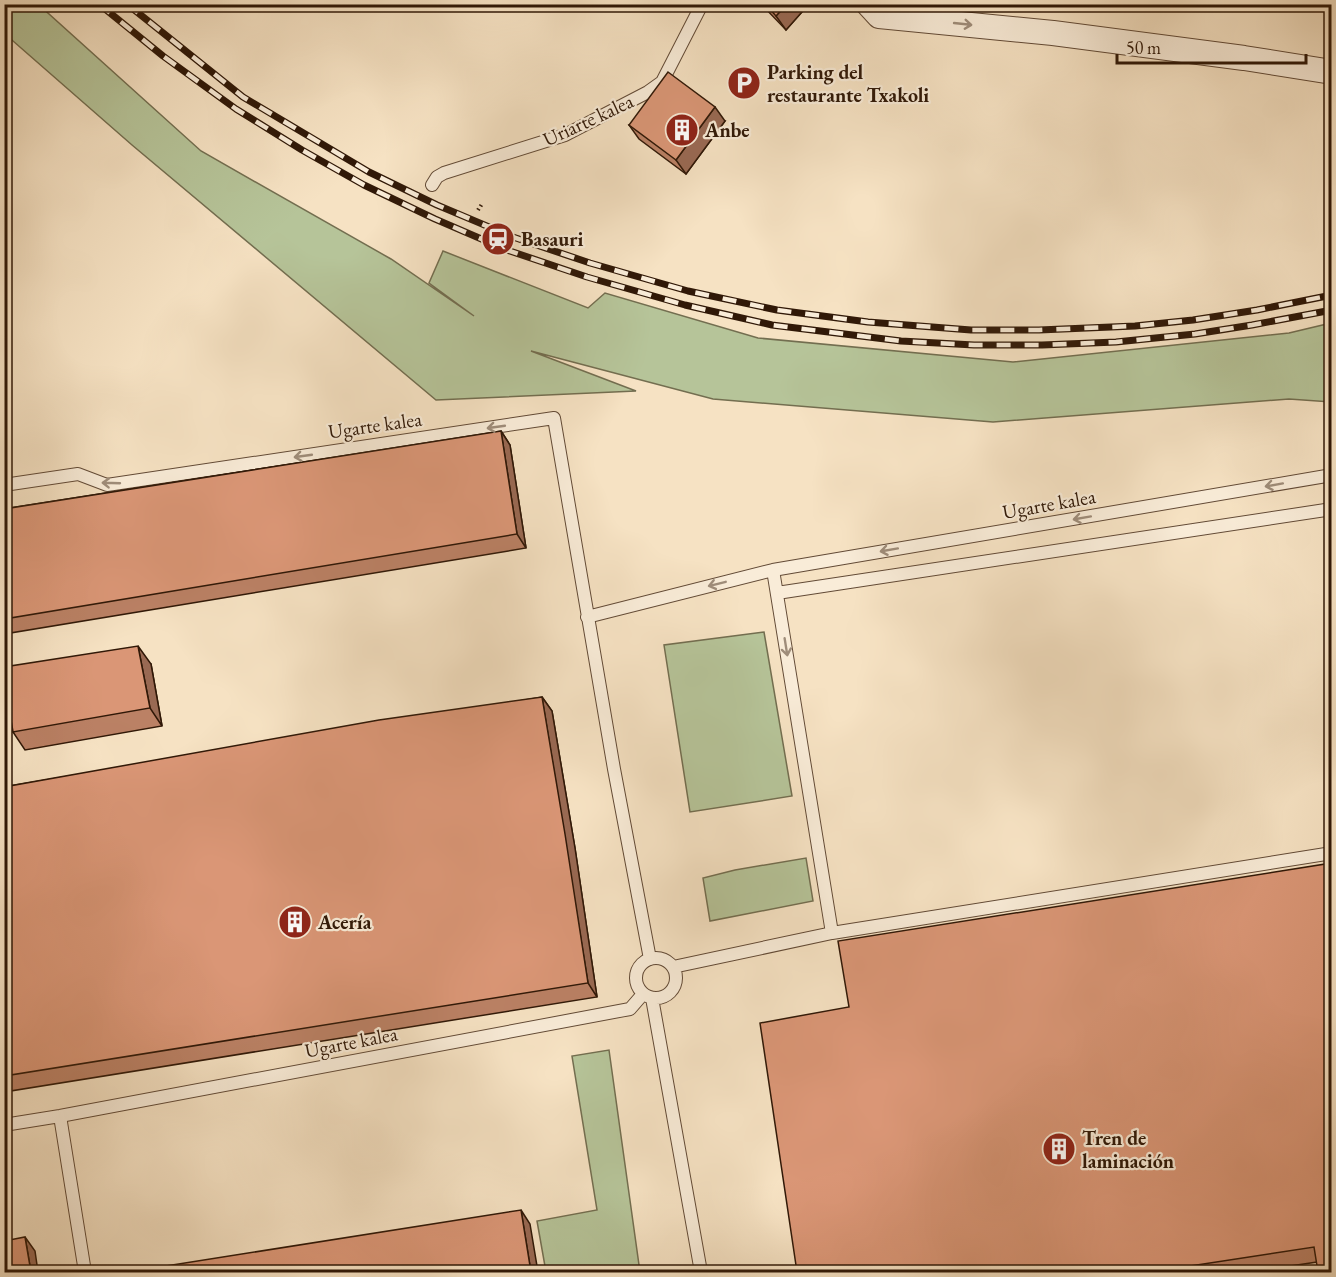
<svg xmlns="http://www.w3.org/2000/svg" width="1336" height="1277" viewBox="0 0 1336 1277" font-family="'EB Garamond',serif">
  <rect width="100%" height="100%" fill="#f6e2c3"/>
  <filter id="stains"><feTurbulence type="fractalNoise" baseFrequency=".00333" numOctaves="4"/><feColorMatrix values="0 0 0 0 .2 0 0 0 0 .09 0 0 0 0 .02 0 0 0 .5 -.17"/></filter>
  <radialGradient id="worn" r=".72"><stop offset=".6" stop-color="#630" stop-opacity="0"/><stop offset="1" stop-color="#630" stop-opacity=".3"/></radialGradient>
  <path fill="#b6c499" stroke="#736e50" stroke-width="1.5" d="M5 4 39 5 201 151 391 259 474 316 429 283 443 251 588 308 605 293 758 338 1013 362 1289 333 1331 323V402L1289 399 993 422 713 399 531 351 636 391 436 400 132 145 5 34Z
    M764 632 792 796 690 812 664 645Z
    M806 858 813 901 710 921 703 878 735 870Z
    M609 1050 640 1272H546L537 1221 597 1210 572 1056Z"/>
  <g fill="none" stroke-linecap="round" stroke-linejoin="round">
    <defs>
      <path id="service" d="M432 185 437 177 444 173 565 135 648 92 662 82 702 4
        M4 485 78 474 107 485 554 418 614 769 650 959
        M777 593 1332 509
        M587 617 773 570
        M832 933 773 570 1332 475
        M636 978a20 20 0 1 1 40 0a20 20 0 1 1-40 0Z
        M673 967 832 933 1332 853
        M652 998 701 1272
        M60 1116 85 1272
        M4 1125 60 1116 630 1009 643 994"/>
      <path id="minor" d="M868 4 879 16 1053 33 1244 58 1332 72"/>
    </defs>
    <use href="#service" stroke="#624a36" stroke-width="14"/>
    <use href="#minor" stroke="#624a36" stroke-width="26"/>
    <path stroke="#301807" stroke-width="4" stroke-dasharray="1.5 3" stroke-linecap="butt" d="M478 210 482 204"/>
    <use href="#service" stroke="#f9ecd8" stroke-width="12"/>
    <use href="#minor" stroke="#f9ecd8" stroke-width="24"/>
    <defs>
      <path id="rail" d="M99 4 163 56 236 109 302 150 364 185 435 219 507 250 587 277 685 305 772 325 901 341 974 345H1042L1116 342 1195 334 1252 325 1332 310
        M127 4 243 97 369 172 437 205 513 237 590 263 688 291 777 310 868 322 971 330H1039L1135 326 1193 320 1257 310 1332 295"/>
    </defs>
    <use href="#rail" stroke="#301807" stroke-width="7"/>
    <use href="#rail" stroke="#f9ecd8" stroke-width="4.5" stroke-dasharray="14" stroke-linecap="butt"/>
  </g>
  <path fill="#bb8165" stroke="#301807" stroke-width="1.5" d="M761 4H809L786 30Z
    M725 121 686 174 639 139 629 125Z
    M501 431 510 445 526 548 4 634V509Z
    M151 664 162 726 25 750 13 732Z
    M542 697 552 711 575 848 597 997 4 1092V787Z
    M1332 863 1317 1262 1250 1272H797L849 1007Z"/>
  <path fill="#996953" stroke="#301807" stroke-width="1.5" d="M787 4H809L786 30 776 16Z
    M715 107 725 121 686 174 676 160Z
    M501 431 510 445 526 548 517 534Z
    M138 646 151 664 162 726 150 708Z
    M542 697 552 711 575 848 597 997 588 983Z
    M521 1210 530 1224 538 1272H531Z
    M25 1237 35 1251 38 1272H31Z"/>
  <path fill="#da9676" stroke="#301807" stroke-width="1.5" d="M765 4H787L776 16Z
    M668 72 715 107 676 160 629 125Z
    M501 431 517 534 4 619V509Z
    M138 646 150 708 13 732 4 679V667Z
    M542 697 565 834 588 983 4 1076V787L379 720Z
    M1332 863V1272H1318L1314 1247 1151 1272H797L760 1023 849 1007 838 941Z
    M521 1210 531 1272H128Z
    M25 1237 31 1272H4V1241Z"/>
  <defs><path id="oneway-shaft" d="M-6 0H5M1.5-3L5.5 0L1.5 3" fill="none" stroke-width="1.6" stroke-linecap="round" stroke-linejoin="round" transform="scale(1.5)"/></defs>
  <g stroke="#9f8d7a">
    <use href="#oneway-shaft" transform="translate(963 24) rotate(6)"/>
    <use href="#oneway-shaft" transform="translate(496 427) rotate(172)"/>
    <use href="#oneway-shaft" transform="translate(303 456) rotate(172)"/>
    <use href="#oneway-shaft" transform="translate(111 483) rotate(-178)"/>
    <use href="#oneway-shaft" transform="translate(1274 485) rotate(170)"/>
    <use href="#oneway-shaft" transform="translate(1082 518) rotate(170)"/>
    <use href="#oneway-shaft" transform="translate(889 550) rotate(170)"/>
    <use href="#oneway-shaft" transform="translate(717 584) rotate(166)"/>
    <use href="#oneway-shaft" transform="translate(786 647) rotate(81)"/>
  </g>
  <defs>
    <symbol id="parking-disc" viewBox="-11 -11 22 22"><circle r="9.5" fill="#8f2418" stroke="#f9ecd8"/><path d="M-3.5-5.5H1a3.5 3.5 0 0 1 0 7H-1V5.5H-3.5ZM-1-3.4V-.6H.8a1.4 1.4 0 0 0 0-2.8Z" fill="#fff"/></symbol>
    <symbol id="building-disc" viewBox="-11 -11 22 22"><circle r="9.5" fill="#8f2418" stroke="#f9ecd8"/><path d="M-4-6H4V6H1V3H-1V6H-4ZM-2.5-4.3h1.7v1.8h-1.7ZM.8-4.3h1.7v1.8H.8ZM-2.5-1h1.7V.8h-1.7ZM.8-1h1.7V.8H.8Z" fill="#fff"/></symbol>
    <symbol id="station-disc" viewBox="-11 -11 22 22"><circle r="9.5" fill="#8f2418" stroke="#f9ecd8"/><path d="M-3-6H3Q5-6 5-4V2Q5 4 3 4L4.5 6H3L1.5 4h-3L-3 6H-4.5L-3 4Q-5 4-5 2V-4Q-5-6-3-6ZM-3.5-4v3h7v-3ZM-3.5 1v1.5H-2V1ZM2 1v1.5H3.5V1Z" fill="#fff"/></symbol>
  </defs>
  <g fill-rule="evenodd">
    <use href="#parking-disc" x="725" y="64" width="38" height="38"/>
    <use href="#building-disc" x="663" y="111" width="38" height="38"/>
    <use href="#station-disc" x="479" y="220" width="38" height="38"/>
    <use href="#building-disc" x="276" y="903" width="38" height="38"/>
    <use href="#building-disc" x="1040" y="1130" width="38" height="38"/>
  </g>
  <g text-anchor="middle" stroke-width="4.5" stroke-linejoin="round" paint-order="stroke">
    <g font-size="20" font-weight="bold" fill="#301807" stroke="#f9ecd8" text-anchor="start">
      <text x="767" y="79">Parking del<tspan x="767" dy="23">restaurante Txakoli</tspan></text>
      <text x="705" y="137">Anbe</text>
      <text x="521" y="246">Basauri</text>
      <text x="318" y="929">Acería</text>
      <text x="1082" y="1145">Tren de<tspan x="1082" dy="23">laminación</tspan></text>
    </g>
    <g font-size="20" fill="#301807" stroke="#f9ecd8">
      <text transform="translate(588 120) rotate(-25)" y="7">Uriarte kalea</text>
      <text transform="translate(375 425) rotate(-8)" y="7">Ugarte kalea</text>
      <text transform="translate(1049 504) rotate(-10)" y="7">Ugarte kalea</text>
      <text transform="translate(351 1042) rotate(-11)" y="7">Ugarte kalea</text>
    </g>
  </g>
  <rect width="1336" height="1277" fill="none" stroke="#f6e2c3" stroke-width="24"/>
  <rect x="6" y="6" width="1324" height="1265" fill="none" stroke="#301807" stroke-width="3"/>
  <rect x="12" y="12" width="1312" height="1253" fill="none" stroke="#301807" stroke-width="1.5"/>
  <path d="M1117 54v9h189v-9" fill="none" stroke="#301807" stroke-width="3"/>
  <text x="1126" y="54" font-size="18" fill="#301807" stroke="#f9ecd8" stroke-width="4.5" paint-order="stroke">50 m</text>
  <rect width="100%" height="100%" filter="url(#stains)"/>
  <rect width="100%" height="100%" fill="url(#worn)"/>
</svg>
